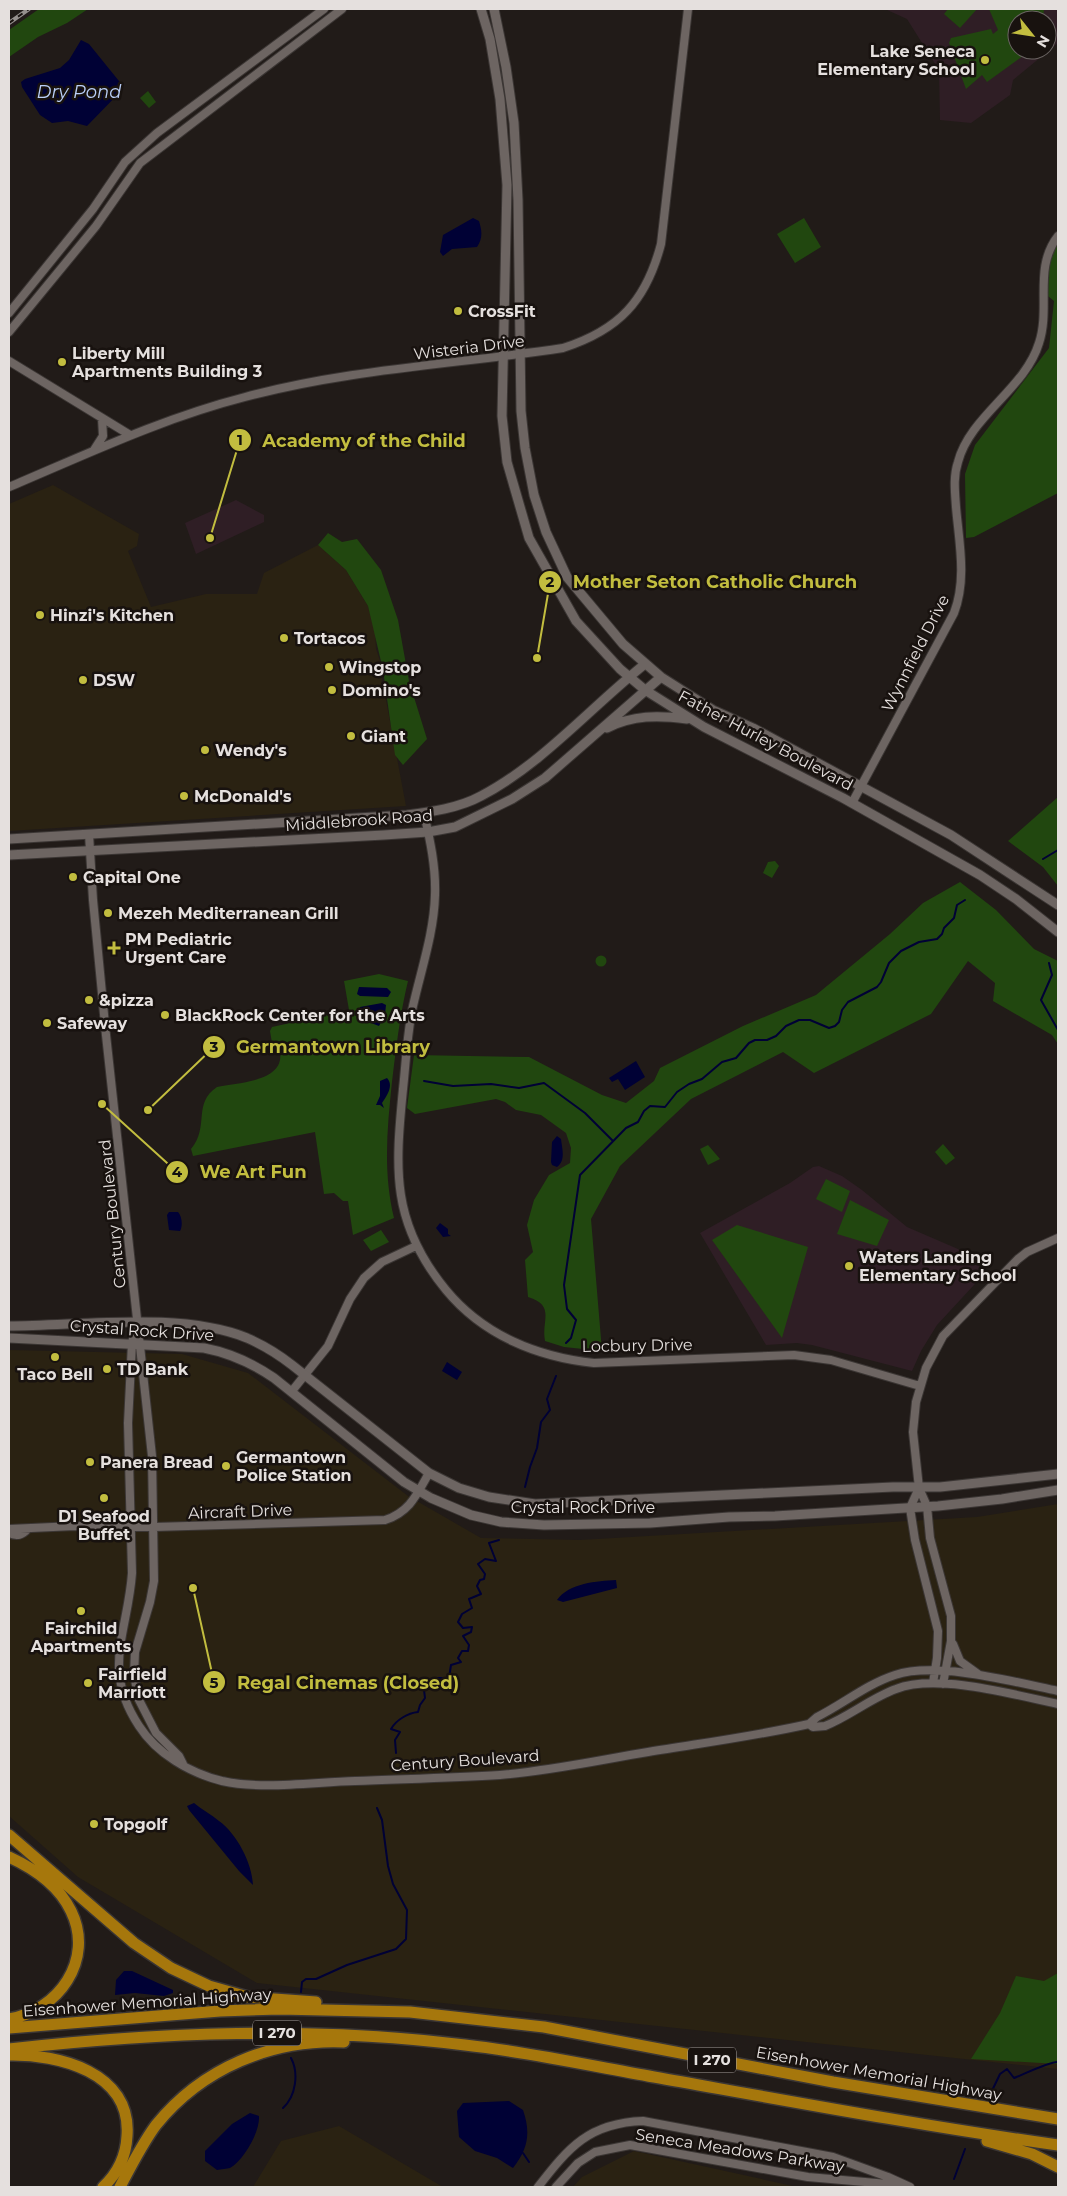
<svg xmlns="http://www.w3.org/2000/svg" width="1067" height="2196" viewBox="0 0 1067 2196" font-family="Montserrat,sans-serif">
  <rect width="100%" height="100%" fill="#211b18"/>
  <path fill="#2a2212" d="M53 485 139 534 137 546 128 551 151 607 206 594H257L264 573 318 545 346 570 368 606 375 630 376 649 383 670 381 687 386 700 406 806 9 831V504Z
    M9 1350 182 1354 248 1373 408 1496 481 1538 580 1540 977 1517 1058 1504V2069L257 1983 78 1877 9 1816Z
    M339 2126 443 2187H444H253L281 2141Z
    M634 2151 748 2176 797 2187H573L582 2177Z"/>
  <path fill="#2f1e25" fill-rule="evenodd" d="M885 9H1058V43L1013 80 1010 95 971 123 940 120 939 70 907 19ZM1017 20H1047V50H1017Z
    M236 500 264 515V522L196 554 185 523Z
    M819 1166 842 1176 862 1190 907 1227 958 1249 986 1272 937 1325 921 1351 912 1371 812 1345 797 1343 766 1345 700 1233 790 1183 813 1167Z"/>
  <path fill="#21470f" d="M39 9H88L67 23 38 37 9 57V30Z
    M948 9H977L960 28 944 14Z
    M989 9H1044L1043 17 1045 20H1017V50H1031L987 82 982 75 966 89 949 43 951 38 991 29 993 34 998 30Z
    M148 91 156 102 149 108 140 98Z
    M804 218 821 247 795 263 777 234Z
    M1058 237V493L974 537 966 538 965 474 975 445 1049 348 1054 301 1043 292 1045 264Z
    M328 533 342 542 357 539 381 570 398 620 409 681 427 739 403 765 395 755 383 670 368 606 346 570 318 545Z
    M1058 797V886L1043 867 1008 841Z
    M775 861 779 866 772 878 763 873 768 862Z
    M960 882 996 910 1034 949 1058 961V1044L1052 1035 993 1001 995 983 968 961 931 1014 814 1073 783 1052 691 1099 620 1166 591 1219 602 1351 564 1347 545 1341C541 1320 556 1306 528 1297L525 1260 533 1252 527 1225 534 1200 549 1175 570 1163 571 1148 566 1133 541 1115 516 1110 505 1102 496 1099 415 1114 407 1108 414 1055 529 1057 602 1095 626 1103 654 1081 660 1068 743 1026 816 995 890 934 923 903Z
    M595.5 961a5.5 5.5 0 1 1 11 0a5.5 5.5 0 1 1-11 0Z
    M379 974 408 981C400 1014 396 1048 392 1082 387 1129 383 1172 394 1218L353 1235 348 1201H343L334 1193 324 1194 315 1132 193 1156 191 1149C210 1126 192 1104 217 1087 239 1082 289 1082 279 1048L273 1049 270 1031 272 1027 349 1010 344 981Z
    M943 1144 955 1158 946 1165 935 1152Z
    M708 1145 720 1159 708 1165 700 1149Z
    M826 1179 850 1191 842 1212 816 1199Z
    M850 1200 889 1220 877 1246 837 1234Z
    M737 1225 808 1247 782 1338 712 1240Z
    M381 1230 389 1242 371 1251 363 1240Z
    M1058 1973V2064L971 2059 1000 2013 1016 1976 1044 1981Z"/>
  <path fill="#000135" d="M81 40 89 44 123 86 122 90 87 126 68 121 52 123 40 115 22 87 21 82 25 79 60 68 69 60Z
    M473 218 479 221C482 231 483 238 477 247L452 249 443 256 440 252 443 235Z
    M359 987 387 988 391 992 388 997 360 996 357 994Z
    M382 1003 386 1005 385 1014 379 1026 371 1023 359 1015 360 1007Z
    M636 1061 645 1077 625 1090 618 1079 612 1082 609 1078Z
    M387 1078C394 1085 387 1096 382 1103L384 1108 380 1105H376L380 1096V1081Z
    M557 1136 561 1139C562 1149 566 1160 557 1167L552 1165 551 1162 552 1142Z
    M169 1212H178C182 1216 183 1226 180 1231L169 1230 167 1215Z
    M440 1223 448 1229V1234L451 1236 443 1237 436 1228Z
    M447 1362 462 1372 457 1380 442 1371Z
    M616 1580 617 1588 563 1602 557 1600C569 1583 597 1581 616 1580Z
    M194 1803C202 1810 211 1814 219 1821 237 1834 252 1863 253 1885L239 1871 189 1810 187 1806Z
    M124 1971H132L173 1990V1993L164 1996 135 1993 115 1995 116 1980Z
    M509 2101 523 2110C531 2133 528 2149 513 2168L497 2158 475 2151 459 2137 457 2111 463 2103Z
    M250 2113 259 2116C260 2132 244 2160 230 2168 227 2169 221 2169 217 2170L205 2161V2151L232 2124Z"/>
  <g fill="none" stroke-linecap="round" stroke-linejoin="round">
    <path stroke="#000135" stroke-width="2" d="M1043 859 1058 850
      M1049 963 1052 975 1041 1000 1058 1030
      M424 1081 453 1086 491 1084 519 1088 544 1083 585 1113 612 1140
      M566 1343 571 1338 576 1320 567 1309 564 1285 580 1175 626 1128 638 1122 644 1111 650 1106 665 1107 677 1092 689 1084 702 1079 722 1062 736 1058 749 1043 755 1040H767L776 1036 786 1026 799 1020H810L829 1028 835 1026 839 1022 842 1010 848 1002 877 987 881 982 889 963 901 951 919 942 937 939 942 934 944 928 954 918 957 905 965 900
      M525 1487 530 1467 537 1448 541 1422 550 1410 547 1399 556 1376
      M396 1753 395 1740 400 1732 391 1729C396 1720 408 1713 418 1712L420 1705 425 1698 424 1690 431 1687 435 1678H449L451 1665 461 1662 458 1658 462 1651H468L469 1645 463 1636 471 1632 472 1627 463 1628 458 1622 462 1614 472 1608 469 1599 481 1594 477 1586 480 1580 484 1579 485 1574 478 1564 485 1559 496 1561 489 1543 499 1540
      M301 1992 302 1982 306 1979H316L347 1965 396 1949 406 1939 407 1910 393 1884 388 1866 382 1820 377 1808
      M989 2097 1000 2074 1007 2069 1014 2078C1024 2074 1051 2061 1058 2062
      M283 2108C296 2096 299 2073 291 2058
      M523 2153 529 2162
      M954 2179 965 2149"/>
    <defs>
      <path id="tertiary" d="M9 313 93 209 125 162 157 133 324 9
        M9 332 96 226 140 163 342 9
        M9 361 130 435
        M94 450 103 436 102 418
        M9 487C87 454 163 418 245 397 349 369 458 364 563 348 619 330 646 301 661 244L688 9
        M852 803 954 613C967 579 959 542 956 507 955 492 953 477 958 462 970 416 1025 389 1039 343 1051 307 1033 268 1058 236
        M424 813C430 840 436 867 435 895 434 933 421 970 413 1006 407 1033 406 1062 403 1089 395 1170 391 1223 446 1290 483 1335 537 1357 594 1363L794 1355 831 1360 920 1386
        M89 834 93 900 106 1035 152 1456 154 1581 150 1602 135 1652 134 1675 139 1700 156 1733 179 1756 183 1764
        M137 1322 132 1343 128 1423 132 1573C128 1632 101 1669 139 1726 157 1754 190 1773 222 1781 262 1790 314 1782 355 1781 403 1779 452 1778 500 1775 550 1771 600 1760 648 1752 702 1743 756 1736 809 1724L817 1717C843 1704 867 1684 895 1675 936 1661 1015 1682 1058 1691
        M292 1391 328 1346 350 1299 364 1278 382 1262 416 1246
        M919 1488 910 1508 915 1540 938 1631 937 1658 933 1683
        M9 1529 75 1526 154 1527 385 1520C410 1512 417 1494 429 1473
        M9 1533C17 1537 22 1535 28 1529
        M953 1644 960 1661 978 1674
        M943 1684 951 1641V1616L930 1538 927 1506 919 1488 913 1432 916 1402 926 1368 943 1336 1018 1259 1027 1252 1058 1238
        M809 1724 813 1727 825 1726C850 1716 871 1698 896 1689 937 1673 1015 1695 1058 1704
        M538 2187C569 2147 589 2123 643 2121L833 2157 888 2177 910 2187
        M556 2187 578 2163 595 2152 630 2145 808 2177 899 2185"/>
      <path id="secondary" d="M481 9 490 39 500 99 507 185 502 416 507 462 529 538 576 621 620 669 645 690 704 727 843 798 980 875 1016 899 1058 932
        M494 9 506 67 514 123 518 200 521 411 525 448 534 495 546 532 567 577 623 644 661 677 713 710 753 728 951 835 1058 905
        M607 728C633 715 658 715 687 719
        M9 839 407 815C431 812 459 808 481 796 541 765 592 706 645 664
        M9 855 384 835 428 832 455 827 512 799 545 778 661 677
        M9 1326C80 1326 180 1311 247 1338 263 1345 278 1354 292 1365L429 1473 459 1488 489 1497 535 1504 893 1487H940L1058 1474
        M9 1338 204 1348C230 1353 252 1363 274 1378L404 1482 431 1498 471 1515 501 1522 544 1525 650 1523 729 1517 775 1516 938 1506 1002 1499 1058 1490"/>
      <path id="motorway" d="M9 1835 134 1943 171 1968 209 1986 248 1997 316 2002
        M9 1857C33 1868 59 1886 71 1911 95 1960 58 2011 9 2019
        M9 2028 220 2011 280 2009 410 2012 544 2027 833 2082 1058 2119
        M9 2049C161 2032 313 2026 465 2045 529 2052 591 2066 654 2077 789 2101 923 2126 1058 2145
        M9 2055C58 2054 132 2072 127 2136 126 2157 118 2173 103 2187
        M987 2141 1032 2154 1058 2167
        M120 2187C131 2166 142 2144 156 2125 202 2068 272 2039 344 2042"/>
    </defs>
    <use href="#tertiary" stroke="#3b3634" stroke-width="10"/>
    <use href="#secondary" stroke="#3b3634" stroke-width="11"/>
    <use href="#motorway" stroke="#3b3634" stroke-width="14"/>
    <use href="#tertiary" stroke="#6d6562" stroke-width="8"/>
    <use href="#secondary" stroke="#6d6562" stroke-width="9"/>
    <use href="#motorway" stroke="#a6770c" stroke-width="11"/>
    <defs>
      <path id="rail" d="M9 23 29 9"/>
    </defs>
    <use href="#rail" stroke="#95908d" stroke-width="4"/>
    <use href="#rail" stroke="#18120f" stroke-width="2" stroke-dasharray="5.5" stroke-linecap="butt"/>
  </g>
  <g fill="#c2bd3f" stroke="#18120f" stroke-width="2">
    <circle cx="985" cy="60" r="5"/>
    <circle cx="458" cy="311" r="5"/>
    <circle cx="62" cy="362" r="5"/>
    <circle cx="40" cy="615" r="5"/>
    <circle cx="284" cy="638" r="5"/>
    <circle cx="329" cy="667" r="5"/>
    <circle cx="83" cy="680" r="5"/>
    <circle cx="332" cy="690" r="5"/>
    <circle cx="351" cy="736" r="5"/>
    <circle cx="205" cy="750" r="5"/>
    <circle cx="184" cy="796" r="5"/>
    <circle cx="73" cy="877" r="5"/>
    <circle cx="108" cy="913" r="5"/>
    <path d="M111.5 940.5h5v5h5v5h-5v5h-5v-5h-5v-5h5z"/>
    <circle cx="89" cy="1000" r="5"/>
    <circle cx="165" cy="1015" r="5"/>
    <circle cx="47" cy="1023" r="5"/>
    <circle cx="849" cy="1266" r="5"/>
    <circle cx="55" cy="1357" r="5"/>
    <circle cx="107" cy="1369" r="5"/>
    <circle cx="90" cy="1462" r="5"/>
    <circle cx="226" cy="1466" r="5"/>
    <circle cx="104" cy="1498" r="5"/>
    <circle cx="81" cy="1611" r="5"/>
    <circle cx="88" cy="1683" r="5"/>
    <circle cx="94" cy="1824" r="5"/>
  </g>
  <g text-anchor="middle" stroke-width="5" stroke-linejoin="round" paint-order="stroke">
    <g fill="#18120f" stroke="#a8a2a0" stroke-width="1">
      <rect x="253" y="2020.5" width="48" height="25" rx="4"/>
      <rect x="688" y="2047.5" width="48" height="25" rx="4"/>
    </g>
    <g font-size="15" font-weight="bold" fill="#e5e0de">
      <text x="277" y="2038">I 270</text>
      <text x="712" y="2065">I 270</text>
    </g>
    <g font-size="16" font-weight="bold" fill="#e5e0de" stroke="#18120f" text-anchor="start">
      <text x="975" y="57" text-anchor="end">Lake Seneca<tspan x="975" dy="18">Elementary School</tspan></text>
      <text x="468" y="317">CrossFit</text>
      <text x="72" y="359">Liberty Mill<tspan x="72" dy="18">Apartments Building 3</tspan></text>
      <text x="50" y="621">Hinzi's Kitchen</text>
      <text x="294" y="644">Tortacos</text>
      <text x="339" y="673">Wingstop</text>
      <text x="93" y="686">DSW</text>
      <text x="342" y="696">Domino's</text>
      <text x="361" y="742">Giant</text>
      <text x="215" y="756">Wendy's</text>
      <text x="194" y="802">McDonald's</text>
      <text x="83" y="883">Capital One</text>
      <text x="118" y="919">Mezeh Mediterranean Grill</text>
      <text x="125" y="945">PM Pediatric<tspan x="125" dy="18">Urgent Care</tspan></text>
      <text x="99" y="1006">&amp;pizza</text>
      <text x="175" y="1021">BlackRock Center for the Arts</text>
      <text x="57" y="1029">Safeway</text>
      <text x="859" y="1263">Waters Landing<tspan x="859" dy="18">Elementary School</tspan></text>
      <text x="117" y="1375">TD Bank</text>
      <text x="55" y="1380" text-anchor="middle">Taco Bell</text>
      <text x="236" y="1463">Germantown<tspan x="236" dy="18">Police Station</tspan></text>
      <text x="100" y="1468">Panera Bread</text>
      <text x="104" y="1522" text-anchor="middle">D1 Seafood<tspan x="104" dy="18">Buffet</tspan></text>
      <text x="81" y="1634" text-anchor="middle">Fairchild<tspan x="81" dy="18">Apartments</tspan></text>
      <text x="98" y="1680">Fairfield<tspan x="98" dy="18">Marriott</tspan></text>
      <text x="104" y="1830">Topgolf</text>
    </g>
    <g font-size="16" fill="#e5e0de" stroke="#18120f">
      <text transform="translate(469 347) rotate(-7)" y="6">Wisteria Drive</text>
      <text transform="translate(915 653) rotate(-63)" y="6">Wynnfield Drive</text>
      <text transform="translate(766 740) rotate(28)" y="6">Father Hurley Boulevard</text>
      <text transform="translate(359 820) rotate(-4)" y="6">Middlebrook Road</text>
      <text transform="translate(112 1214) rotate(-96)" y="6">Century Boulevard</text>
      <text transform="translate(142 1330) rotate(4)" y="6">Crystal Rock Drive</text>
      <text transform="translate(637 1345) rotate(-1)" y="6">Locbury Drive</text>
      <text x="583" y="1513">Crystal Rock Drive</text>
      <text transform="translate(240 1511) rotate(-2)" y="6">Aircraft Drive</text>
      <text transform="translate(465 1760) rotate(-4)" y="6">Century Boulevard</text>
      <text transform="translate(147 2002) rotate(-4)" y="6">Eisenhower Memorial Highway</text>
      <text transform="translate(879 2073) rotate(10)" y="6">Eisenhower Memorial Highway</text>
      <text transform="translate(740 2150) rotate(9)" y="6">Seneca Meadows Parkway</text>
    </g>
    <g font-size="18" font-style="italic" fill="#bacff8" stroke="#18120f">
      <text x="79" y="98">Dry Pond</text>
    </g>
  </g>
  <path fill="none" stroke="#c2bd3f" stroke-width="2" d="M210 538L240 440M537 658L550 582M148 1110L214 1047M102 1104L177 1172M193 1588L214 1682"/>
  <g fill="#c2bd3f" stroke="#18120f" stroke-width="2">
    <circle cx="210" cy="538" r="5"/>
    <circle cx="537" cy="658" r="5"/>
    <circle cx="148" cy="1110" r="5"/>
    <circle cx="102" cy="1104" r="5"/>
    <circle cx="193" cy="1588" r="5"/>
    <circle cx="240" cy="440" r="12"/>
    <circle cx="550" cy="582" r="12"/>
    <circle cx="214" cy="1047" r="12"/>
    <circle cx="177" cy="1172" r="12"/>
    <circle cx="214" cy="1682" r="12"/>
  </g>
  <g font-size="15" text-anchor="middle" font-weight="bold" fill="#111">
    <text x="240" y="445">1</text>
    <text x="550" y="587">2</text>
    <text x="214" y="1052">3</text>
    <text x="177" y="1177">4</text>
    <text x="214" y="1688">5</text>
  </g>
  <g font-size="18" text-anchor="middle" font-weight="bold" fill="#c2bd3f" stroke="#18120f" stroke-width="5" stroke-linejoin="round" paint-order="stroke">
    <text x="364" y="447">Academy of the Child</text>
    <text x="715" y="588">Mother Seton Catholic Church</text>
    <text x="333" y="1053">Germantown Library</text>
    <text x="253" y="1178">We Art Fun</text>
    <text x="348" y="1689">Regal Cinemas (Closed)</text>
  </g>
  <rect width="1067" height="2196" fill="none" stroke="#e5e0de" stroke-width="20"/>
  <g transform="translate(1032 35) rotate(120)"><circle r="24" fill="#18120f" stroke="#6a6462"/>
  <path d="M0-4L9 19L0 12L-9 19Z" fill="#c2bd3f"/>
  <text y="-8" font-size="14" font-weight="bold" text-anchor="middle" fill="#e5e0de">N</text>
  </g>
</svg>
